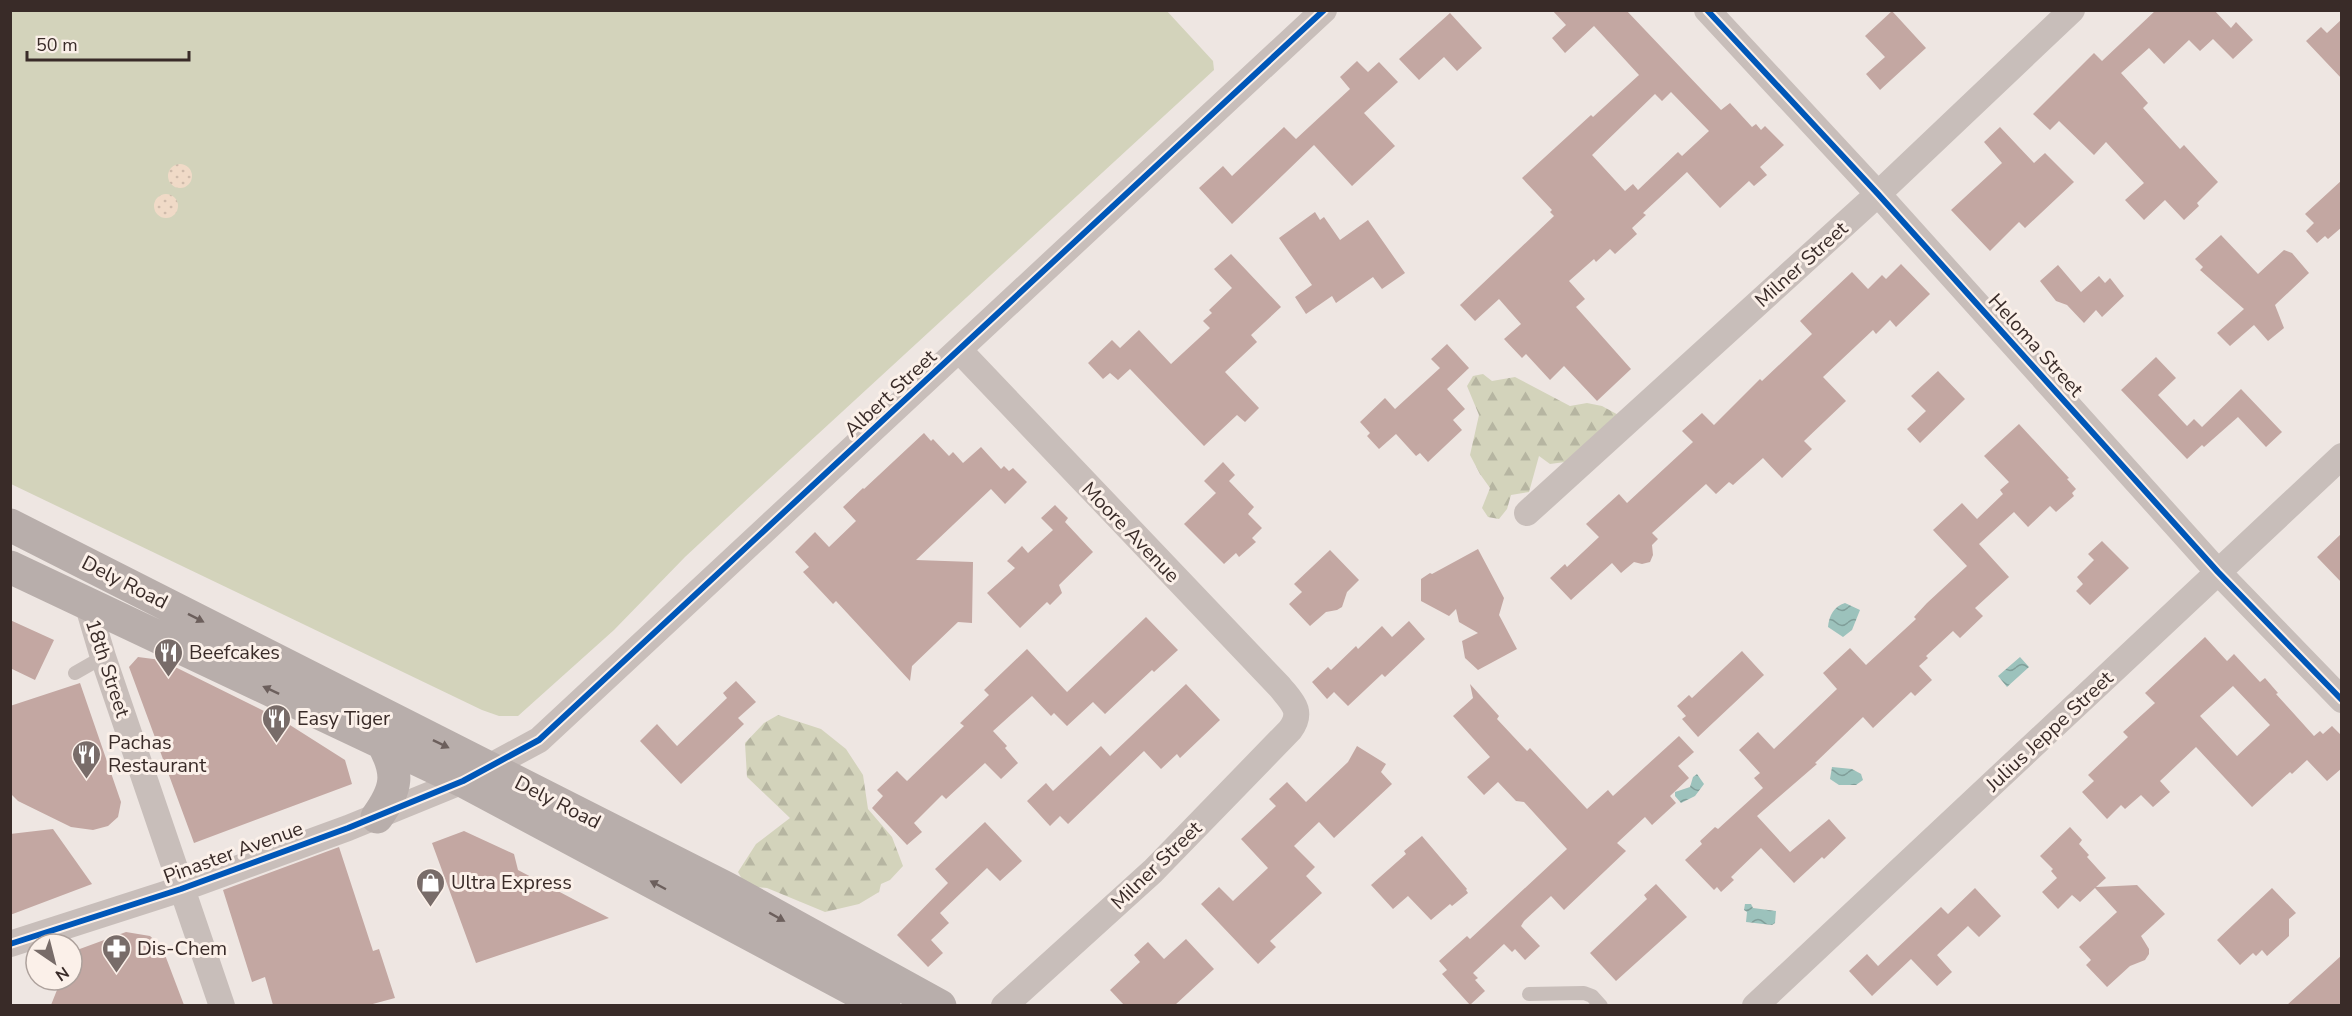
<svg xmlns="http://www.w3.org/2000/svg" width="2352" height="1016" viewBox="0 0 2352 1016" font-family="'Nunito Sans',sans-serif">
  <defs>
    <pattern id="forest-firs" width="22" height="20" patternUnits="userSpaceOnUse" patternTransform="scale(1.5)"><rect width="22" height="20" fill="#d3d3bb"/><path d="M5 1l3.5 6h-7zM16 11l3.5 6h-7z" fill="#b6b5a1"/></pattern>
    <pattern id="sand-dots" width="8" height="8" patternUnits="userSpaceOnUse" patternTransform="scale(1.5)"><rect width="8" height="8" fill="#f0dac7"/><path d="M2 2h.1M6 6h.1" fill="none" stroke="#cfbbab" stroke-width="1.8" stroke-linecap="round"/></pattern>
    <pattern id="water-waves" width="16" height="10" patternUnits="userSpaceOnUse" patternTransform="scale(1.5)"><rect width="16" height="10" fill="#9cc2bc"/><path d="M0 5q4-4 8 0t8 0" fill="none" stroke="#809e99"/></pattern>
  </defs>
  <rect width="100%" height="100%" fill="#eee6e2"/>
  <path fill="#d3d3bb" d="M1166 10 1213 61 1214 70 756 491 685 557 614 630 518 716H499L482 710 11 484 10 11Z"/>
  <path fill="url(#forest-firs)" d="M1483 374 1492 381 1515 377 1570 406 1587 403 1602 406 1622 417 1565 462 1550 464 1539 456 1529 492 1511 495 1507 509 1499 519 1488 517 1482 508 1490 488 1480 474 1470 455 1479 415 1467 386 1473 376Z
    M778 715 821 729 846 749 863 775 868 809 892 837 903 866 890 880 881 884 879 892 859 904 825 912 767 888 746 886 738 872 756 844 790 818 747 777 745 743 764 723Z"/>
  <path fill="url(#sand-dots)" d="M168 176a12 12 0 1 1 24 0a12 12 0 1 1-24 0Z
    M154 206a12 12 0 1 1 24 0a12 12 0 1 1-24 0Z"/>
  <path fill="url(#water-waves)" d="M1845 603 1860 610 1852 630 1843 637 1828 627C1829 616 1834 606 1845 603Z
    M2020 657 2029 667 2007 687 1998 676Z
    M1832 767 1852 769 1861 774 1863 780 1856 785H1839L1830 779Z
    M1697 774 1704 784 1695 796 1681 803 1675 796V792L1690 787 1693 777Z
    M1745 904H1751L1753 908 1776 911 1775 923 1772 925 1746 922 1747 912 1744 910Z"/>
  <path fill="#c3a7a2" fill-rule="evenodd" d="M1552 10H1626L1721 110 1730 103 1752 127 1756 124 1761 130 1765 126 1784 145 1760 167 1767 175 1754 186 1749 181 1720 208 1687 172 1643 213 1646 215 1632 228 1637 234 1615 254 1610 249 1596 262 1594 259 1569 281 1585 299 1576 307 1631 369 1597 401 1564 366 1550 380 1526 354 1522 358 1504 339 1521 324 1499 299 1475 321 1460 305 1554 216 1550 212 1552 210 1522 178 1591 115 1593 117 1639 75 1594 26 1565 53 1552 38 1566 25ZM1671 92 1709 131 1682 156 1678 152 1638 190 1633 184 1625 191 1592 155 1655 94 1662 101Z
    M2156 10H2214L2231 28 2236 22 2253 40 2233 59 2213 39 2200 51 2189 40 2164 64 2149 48 2121 73 2148 103 2143 108 2180 149 2184 145 2218 182 2197 203 2199 206 2184 220 2165 200 2144 220 2125 200 2144 183 2106 142 2094 155 2059 121 2050 130 2033 114 2094 53 2102 61Z
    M1892 11 1926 48 1880 90 1866 74 1885 57 1865 36Z
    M1450 13 1482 48 1457 71 1444 57 1419 80 1399 59Z
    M2342 19V79L2306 41 2321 27 2327 33Z
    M1357 61 1368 72 1379 62 1398 82 1364 113 1395 146 1352 186 1314 145 1232 224 1199 188 1223 166 1232 176 1284 127 1296 139 1350 89 1340 77Z
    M2000 127 2034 163 2045 153 2074 182 2025 228 2019 222 1990 251 1951 210 2002 163 1984 142Z
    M2342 180V227L2328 239 2325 236 2317 243 2306 231 2314 223 2305 214Z
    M1315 212 1320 220 1324 217 1340 240 1368 220 1405 273 1382 289 1373 277 1336 303 1332 296 1306 314 1295 297 1312 285 1279 238Z
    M2221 235 2258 274 2284 250 2292 253 2309 273 2275 305 2284 328 2268 341 2254 325 2230 346 2217 333 2244 309 2200 270 2203 267 2195 259Z
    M1231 254 1281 307 1251 335 1257 342 1225 372 1259 408 1245 422 1237 415 1204 446 1130 369 1118 380 1110 373 1103 379 1088 363 1112 340 1120 348 1139 330 1171 364 1210 328 1203 321 1212 313 1209 310 1232 288 1214 269Z
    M1901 264 1930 294 1896 327 1890 320 1876 334 1873 330 1823 377 1846 401 1804 441 1812 449 1782 478 1763 458 1733 485 1729 482 1716 494 1706 484 1652 533 1658 539 1652 545 1653 555 1650 562 1642 564 1634 562 1621 573 1612 563 1571 600 1550 578 1565 564 1567 567 1599 537 1586 524 1619 494 1627 503 1693 442 1682 431 1702 413 1714 425 1760 379 1762 381 1812 334 1800 321 1852 272 1868 289 1882 275 1886 279Z
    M2058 265 2081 292 2099 276 2105 283 2110 278 2124 296 2102 317 2096 310 2084 323 2067 305 2056 301 2040 281Z
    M1447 344 1469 368 1447 389 1465 409 1453 420 1462 430 1428 462 1420 453 1416 456 1396 434 1379 449 1367 436 1370 433 1360 422 1385 398 1395 409 1440 368 1431 359Z
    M2156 357 2176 378 2158 395 2187 426 2194 419 2202 427 2241 389 2282 432 2266 447 2238 417 2204 447 2202 445 2187 459 2121 390Z
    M1938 371 1965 399 1920 443 1907 429 1926 411 1911 396Z
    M2019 424 2069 478 2067 479 2076 489 2072 493 2074 496 2056 512 2050 506 2028 527 2014 512 1979 544 2009 577 1975 608 1983 616 1960 638 1953 631 1926 656 1928 658 1919 666 1932 680 1915 696 1911 692 1873 728 1863 717 1815 763 1817 764 1757 816 1790 852 1829 819 1846 838 1824 859 1822 857 1794 883 1761 848 1731 877 1734 880 1721 892 1717 887 1714 890 1685 860 1702 844 1700 841 1715 827 1718 829 1763 788 1754 778 1760 773 1739 750 1758 732 1774 749 1837 689 1823 673 1850 648 1866 665 1916 619 1914 617 1927 603 1967 566 1933 530 1962 503 1977 519 2003 494 2000 490 2009 482 1984 456Z
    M924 433 931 441 933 439 949 456 953 452 963 463 981 447 1001 469 1004 466 1009 471 1013 468 1027 482 1005 504 991 489 916 560 973 562 972 623 958 622 912 666 910 681 836 601 833 604 803 572 809 567 795 552 815 532 829 547 856 521 843 507 863 488 864 489Z
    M1223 462 1235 475 1229 481 1254 507 1248 514 1262 528 1252 538 1256 542 1239 557 1236 553 1224 564 1184 524 1216 493 1204 481Z
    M1055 505 1068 518 1065 522 1093 552 1059 585 1062 593 1050 605 1047 602 1020 628 987 593 1015 568 1007 561 1022 546 1028 553 1053 530 1041 518Z
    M2342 533V583L2317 557Z
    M2102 541 2129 568 2090 605 2076 591 2083 584 2077 577 2094 560 2088 554Z
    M1478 549 1504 598 1499 615 1517 649 1478 670 1465 658 1462 641 1478 633 1459 622 1456 609 1449 616 1421 601V579L1430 573 1432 574Z
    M1330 550 1359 580 1347 592 1342 607 1337 610 1326 612 1310 626 1289 604 1302 592 1294 584Z
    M1146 617 1178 650 1154 672 1152 670 1105 714 1093 702 1067 726 1054 713 1051 716 1032 696 993 731 1007 746 1005 748 1018 763 1001 779 985 763 946 799 942 795 914 823 922 832 907 845 872 808 883 796 877 790 897 771 907 781 964 726 960 723 989 695 984 690 1027 649 1067 692Z
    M10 620 54 640 35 680 10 668Z
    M1409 621 1425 639 1385 677 1382 674 1348 706 1334 692 1327 699 1312 682 1328 667 1331 670 1356 646 1358 649 1382 626 1392 637Z
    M2205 637 2227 661 2234 654 2260 682 2265 678 2278 693 2276 694 2314 736 2320 731 2323 734 2332 726 2342 736V768L2327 781 2307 760 2292 774 2290 772 2252 807 2196 747 2160 781 2170 792 2153 807 2141 795 2125 809 2121 805 2107 819 2082 792 2094 781 2088 775 2128 737 2123 732 2155 703 2145 693ZM2233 686 2270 725 2237 756 2200 716Z
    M1742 651 1764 675 1698 737 1682 719 1686 716 1677 706 1689 695 1692 698Z
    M138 657 161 660 282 720 345 760 352 784 194 843 129 667Z
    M736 681 756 702 738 718 744 724 681 784 640 741 657 724 677 746 727 698 723 693Z
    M80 683 121 802 118 817 108 826 93 830 71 827 18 801 10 793V706Z
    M1186 684 1220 720 1180 758 1177 754 1161 769 1144 751 1068 824 1060 816 1050 826 1027 801 1046 783 1053 791 1101 746 1110 756Z
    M1470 684 1499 716 1497 719 1527 751 1530 748 1587 809 1608 790 1613 796 1679 736 1694 752 1678 766 1689 778 1670 796 1676 803 1652 825 1645 817 1617 843 1626 851 1564 910 1551 896 1524 921 1521 926 1540 946 1525 960 1515 949 1512 952 1504 944 1473 973 1478 978 1475 980 1485 991 1470 1005 1442 974 1447 970 1439 961 1467 936 1470 939 1567 849 1524 802 1516 801 1498 782 1484 795 1467 777 1490 757 1453 716 1473 698Z
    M1357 746 1386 764 1381 772 1392 784 1334 838 1319 822 1294 846 1315 867 1306 876 1322 893 1270 941 1276 947 1258 964 1201 904 1219 887 1233 901 1268 868 1241 839 1276 806 1269 799 1287 782 1306 802 1348 762Z
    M985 822 1022 861 1000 881 987 868 940 913 949 923 931 940 943 953 928 967 897 935 948 883 935 869Z
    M2070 827 2082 840 2079 844 2089 855 2087 857 2106 878 2096 887 2137 885 2165 914 2141 936 2149 949V954L2145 960 2130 966 2107 987 2086 965 2091 960 2079 947 2117 912 2095 888 2080 902 2072 895 2058 909 2042 892 2057 878 2051 871 2053 869 2040 856Z
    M53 829 92 884 10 915V834Z
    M464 831 514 854 518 870 609 918 476 963 432 843Z
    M1422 836 1467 889 1466 890 1468 893 1452 906 1450 904 1431 920 1408 896 1393 909 1371 885 1406 854 1404 851Z
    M339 847 373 951 379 949 395 998 369 1005H273L265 977 252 982 223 890Z
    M1656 884 1687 917 1616 981 1590 953 1647 899 1644 895Z
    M1975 888 2001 916 1979 937 1968 926 1937 955 1952 972 1937 986 1911 959 1872 996 1849 971 1867 954 1878 966 1941 907 1948 914Z
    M2272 888 2296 913 2289 919V936L2267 956 2262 950 2256 956 2253 953 2240 965 2217 940Z
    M126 932 150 936 162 947 184 1005H51L61 980H72V956L77 950Z
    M1186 939 1214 969 1175 1005H1124L1110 990 1140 962 1134 955 1148 942 1164 959Z
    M2342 955V1005H2287Z"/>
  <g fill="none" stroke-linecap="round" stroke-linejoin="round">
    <path stroke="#c8beba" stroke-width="14" d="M75 673 103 657
      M1529 994 1584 993 1592 996 1601 1006"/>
    <path stroke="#c8beba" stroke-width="26" d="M1707 10 1878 194 2218 572 2342 700
      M960 351 1280 687C1292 702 1304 711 1290 730L1153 871 1004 1006
      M1527 513 1878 194 2072 10
      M87 603 103 657 222 1006
      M10 944 181 889 348 828 463 781 539 740 1324 10
      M1755 1006 2342 456"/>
    <path stroke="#b8aeab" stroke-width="33" d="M10 525 726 888 940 1006
      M10 567 463 781 884 1006
      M377 817C397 789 400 773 382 742"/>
    <defs>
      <path id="cycleway" d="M1707 10 1878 194 2218 572 2342 700
        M10 944 181 889 348 828 463 781 539 740 1324 10"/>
    </defs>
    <use href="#cycleway" stroke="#fbf0e9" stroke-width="10"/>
    <use href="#cycleway" stroke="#0057b8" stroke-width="6"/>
  </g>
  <defs><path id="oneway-solid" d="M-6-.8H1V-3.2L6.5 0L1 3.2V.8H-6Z" transform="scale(1.5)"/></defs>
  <g fill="#6c5f5c">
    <use href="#oneway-solid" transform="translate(196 618) rotate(27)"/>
    <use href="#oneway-solid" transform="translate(271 690) rotate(-155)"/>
    <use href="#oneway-solid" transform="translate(441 744) rotate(26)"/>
    <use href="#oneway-solid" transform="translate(658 885) rotate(-152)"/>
    <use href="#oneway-solid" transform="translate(777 917) rotate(29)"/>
  </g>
  <defs>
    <symbol id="restaurant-pin" viewBox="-11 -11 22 30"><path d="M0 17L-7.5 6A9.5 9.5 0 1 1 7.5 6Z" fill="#786c69" stroke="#fbf0e9"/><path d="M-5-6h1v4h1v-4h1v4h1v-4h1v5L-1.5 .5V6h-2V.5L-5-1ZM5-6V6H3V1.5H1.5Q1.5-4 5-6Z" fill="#fff"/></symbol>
    <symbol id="shop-pin" viewBox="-11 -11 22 30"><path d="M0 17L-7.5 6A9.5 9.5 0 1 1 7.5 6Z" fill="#786c69" stroke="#fbf0e9"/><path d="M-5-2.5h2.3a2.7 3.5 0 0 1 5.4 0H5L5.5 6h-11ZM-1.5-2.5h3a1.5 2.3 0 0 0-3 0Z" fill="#fff"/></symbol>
    <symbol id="pharmacy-pin" viewBox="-11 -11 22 30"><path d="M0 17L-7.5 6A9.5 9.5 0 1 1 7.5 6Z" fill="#786c69" stroke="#fbf0e9"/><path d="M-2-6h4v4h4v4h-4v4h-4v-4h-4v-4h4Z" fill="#fff"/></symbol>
  </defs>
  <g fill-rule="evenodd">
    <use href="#restaurant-pin" x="152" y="636" width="33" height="45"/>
    <use href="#restaurant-pin" x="260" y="702" width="33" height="45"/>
    <use href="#restaurant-pin" x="70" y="738" width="33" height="45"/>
    <use href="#shop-pin" x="414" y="866" width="33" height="45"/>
    <use href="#pharmacy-pin" x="100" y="932" width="33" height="45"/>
  </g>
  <g text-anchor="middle" stroke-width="6" stroke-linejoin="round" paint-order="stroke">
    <g font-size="20" fill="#392b28" stroke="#fbf0e9">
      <text transform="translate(1801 264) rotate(-42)" y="7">Milner Street</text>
      <text transform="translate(2036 345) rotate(48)" y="7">Heloma Street</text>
      <text transform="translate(890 393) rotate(-43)" y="7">Albert Street</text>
      <text transform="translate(1131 532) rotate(46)" y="7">Moore Avenue</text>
      <text transform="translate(125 582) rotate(27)" y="7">Dely Road</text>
      <text transform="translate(108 668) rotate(72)" y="7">18th Street</text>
      <text transform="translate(2049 731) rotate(-43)" y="7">Julius Jeppe Street</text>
      <text transform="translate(558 802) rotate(27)" y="7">Dely Road</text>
      <text transform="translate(233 852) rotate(-20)" y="7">Pinaster Avenue</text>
      <text transform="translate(1156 865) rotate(-44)" y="7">Milner Street</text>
    </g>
    <g font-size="20" fill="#392b28" stroke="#fbf0e9" text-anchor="start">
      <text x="189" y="659">Beefcakes</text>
      <text x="297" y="725">Easy Tiger</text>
      <text x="108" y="749">Pachas<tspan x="108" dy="23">Restaurant</tspan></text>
      <text x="451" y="889">Ultra Express</text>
      <text x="137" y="955">Dis-Chem</text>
    </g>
  </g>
  <rect width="2352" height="1016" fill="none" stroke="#392b28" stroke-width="24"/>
  <g transform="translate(54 962) rotate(145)"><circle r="28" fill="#fbf0e9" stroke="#ada19c" stroke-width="1.5"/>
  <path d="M0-4.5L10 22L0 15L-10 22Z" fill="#786c69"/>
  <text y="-9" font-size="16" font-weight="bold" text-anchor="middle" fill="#392b28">N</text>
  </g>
  <path d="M27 51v9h162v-9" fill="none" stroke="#392b28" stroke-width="3"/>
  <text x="36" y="51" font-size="18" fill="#392b28" stroke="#fbf0e9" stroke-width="4.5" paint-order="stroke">50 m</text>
</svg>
